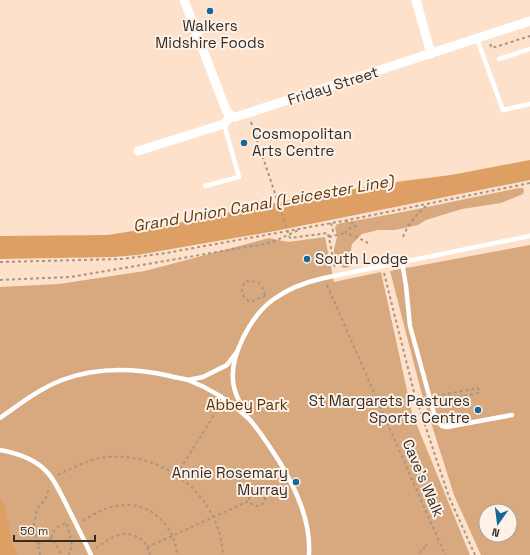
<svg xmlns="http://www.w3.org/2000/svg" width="530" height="555" viewBox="0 0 530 555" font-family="'Space Grotesk',sans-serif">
  <rect width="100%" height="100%" fill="#fde1ca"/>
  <path fill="#d8a97f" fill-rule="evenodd" d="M519 188H523L524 191 523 194 501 203 462 209 426 220 418 225 395 230H378L362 234 352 244 351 249 353 259 349 267 344 268 340 266 334 254V249L337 237 335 227 337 224 403 212Z
    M325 237 334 282 381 272 412 413 470 555H0V287L59 284 145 271 269 238 288 242Z
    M530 245V555H481L454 495 421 391 390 271ZM486 511H510V535H486Z"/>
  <path fill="#de9f65" d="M530 160V180L275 231 137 255 114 257 0 259V236L108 235 157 227 306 197 403 181 451 175Z
    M0 497C12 514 6 539 18 555H0Z"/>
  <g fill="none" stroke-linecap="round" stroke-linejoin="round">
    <path stroke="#a99583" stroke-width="2" stroke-dasharray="3 3" stroke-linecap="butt" d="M490 44 492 48 530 36
      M251 122 290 238 328 233 335 268
      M345 221 355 224 356 226 346 230V233L357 237 368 243
      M331 223 334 235
      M329 237 346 233
      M403 237C408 224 417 214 427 205
      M0 262 122 259 166 253 343 221 530 183
      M384 273 414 392 449 497 475 555
      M0 280 71 277 270 243 299 230
      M327 285 445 555
      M265 295 262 286 258 282 246 281C239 290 242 299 252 302L261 297 266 296
      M436 396 478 388 479 393 458 397V399
      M177 474 221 404
      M58 475C74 467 91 458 109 457 167 453 220 497 223 555
      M249 498a8 8 0 1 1 16 0a8 8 0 1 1-16 0Z
      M265 495 285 485
      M83 521C96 512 111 505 127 505 153 504 176 529 177 555
      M67 524 72 545 69 555
      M52 538C52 528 60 525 68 523
      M38 544 52 538 62 555
      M147 547C182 532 215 516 249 501
      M96 548C103 543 111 537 119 535 134 531 147 540 150 555
      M421 553 420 550 427 547 426 544
      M40 555 34 525 37 509 46 498 49 487"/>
    <path stroke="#fff" stroke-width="4.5" d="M477 39 503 110 530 104
      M499 59 530 49
      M205 186 239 177 224 124
      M402 262 406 286 410 326 435 417 442 426 447 427 512 415
      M188 380 203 377 227 365 236 353
      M246 414C241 405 236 397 234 387 227 359 251 315 274 299 289 288 306 282 324 278L530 236
      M0 418C20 404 39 389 62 380 97 367 134 368 170 376 176 378 182 378 188 380 209 388 230 401 247 417 257 426 271 449 279 461 296 489 311 521 309 555
      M0 450C16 453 33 458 45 470 53 477 57 487 62 496 72 516 82 535 91 555"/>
    <path stroke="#fff" stroke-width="9" d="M184 0 226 110 231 116
      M416 0 431 54
      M138 151 224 124 231 116 235 117 245 114 530 21"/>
  </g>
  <g fill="#176699" stroke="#fdf2e9" stroke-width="1.5">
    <circle cx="210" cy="11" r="4"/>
    <circle cx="244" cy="143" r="4"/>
    <circle cx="307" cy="259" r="4"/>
    <circle cx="478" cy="410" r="4"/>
    <circle cx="296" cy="482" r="4"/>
  </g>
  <g text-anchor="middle" stroke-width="4" stroke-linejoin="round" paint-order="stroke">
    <g font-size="15" fill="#372c23" stroke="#fdf2e9" text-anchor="start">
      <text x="210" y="31" text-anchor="middle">Walkers<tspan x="210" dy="17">Midshire Foods</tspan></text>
      <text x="252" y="139">Cosmopolitan<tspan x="252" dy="17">Arts Centre</tspan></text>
      <text x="315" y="264">South Lodge</text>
      <text x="470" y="406" text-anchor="end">St Margarets Pastures<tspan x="470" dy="17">Sports Centre</tspan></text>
      <text x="288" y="478" text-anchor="end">Annie Rosemary<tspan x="288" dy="17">Murray</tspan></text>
    </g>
    <g font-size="15" fill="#372c23" stroke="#fdf2e9">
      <text transform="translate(333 86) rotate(-18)" y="5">Friday Street</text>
      <text transform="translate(423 478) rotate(67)" y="5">Cave's Walk</text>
    </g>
    <g font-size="15" fill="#5c3303" stroke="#fdf2e9">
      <text x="247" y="410">Abbey Park</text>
    </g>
    <g font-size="16" font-style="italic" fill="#62390b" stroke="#fdf2e9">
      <text transform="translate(263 203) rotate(-10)" y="6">Grand Union Canal (Leicester Line)</text>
    </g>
  </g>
  <g transform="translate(498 523) rotate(194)"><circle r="19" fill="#fdf2e9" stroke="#aea39a"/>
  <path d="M0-3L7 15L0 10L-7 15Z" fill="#176699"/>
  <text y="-6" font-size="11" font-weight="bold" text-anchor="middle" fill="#372c23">N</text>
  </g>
  <path d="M14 535v6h81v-6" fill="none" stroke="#372c23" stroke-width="2"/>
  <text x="20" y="535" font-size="12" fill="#372c23" stroke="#fdf2e9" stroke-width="3" paint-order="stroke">50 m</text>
</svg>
